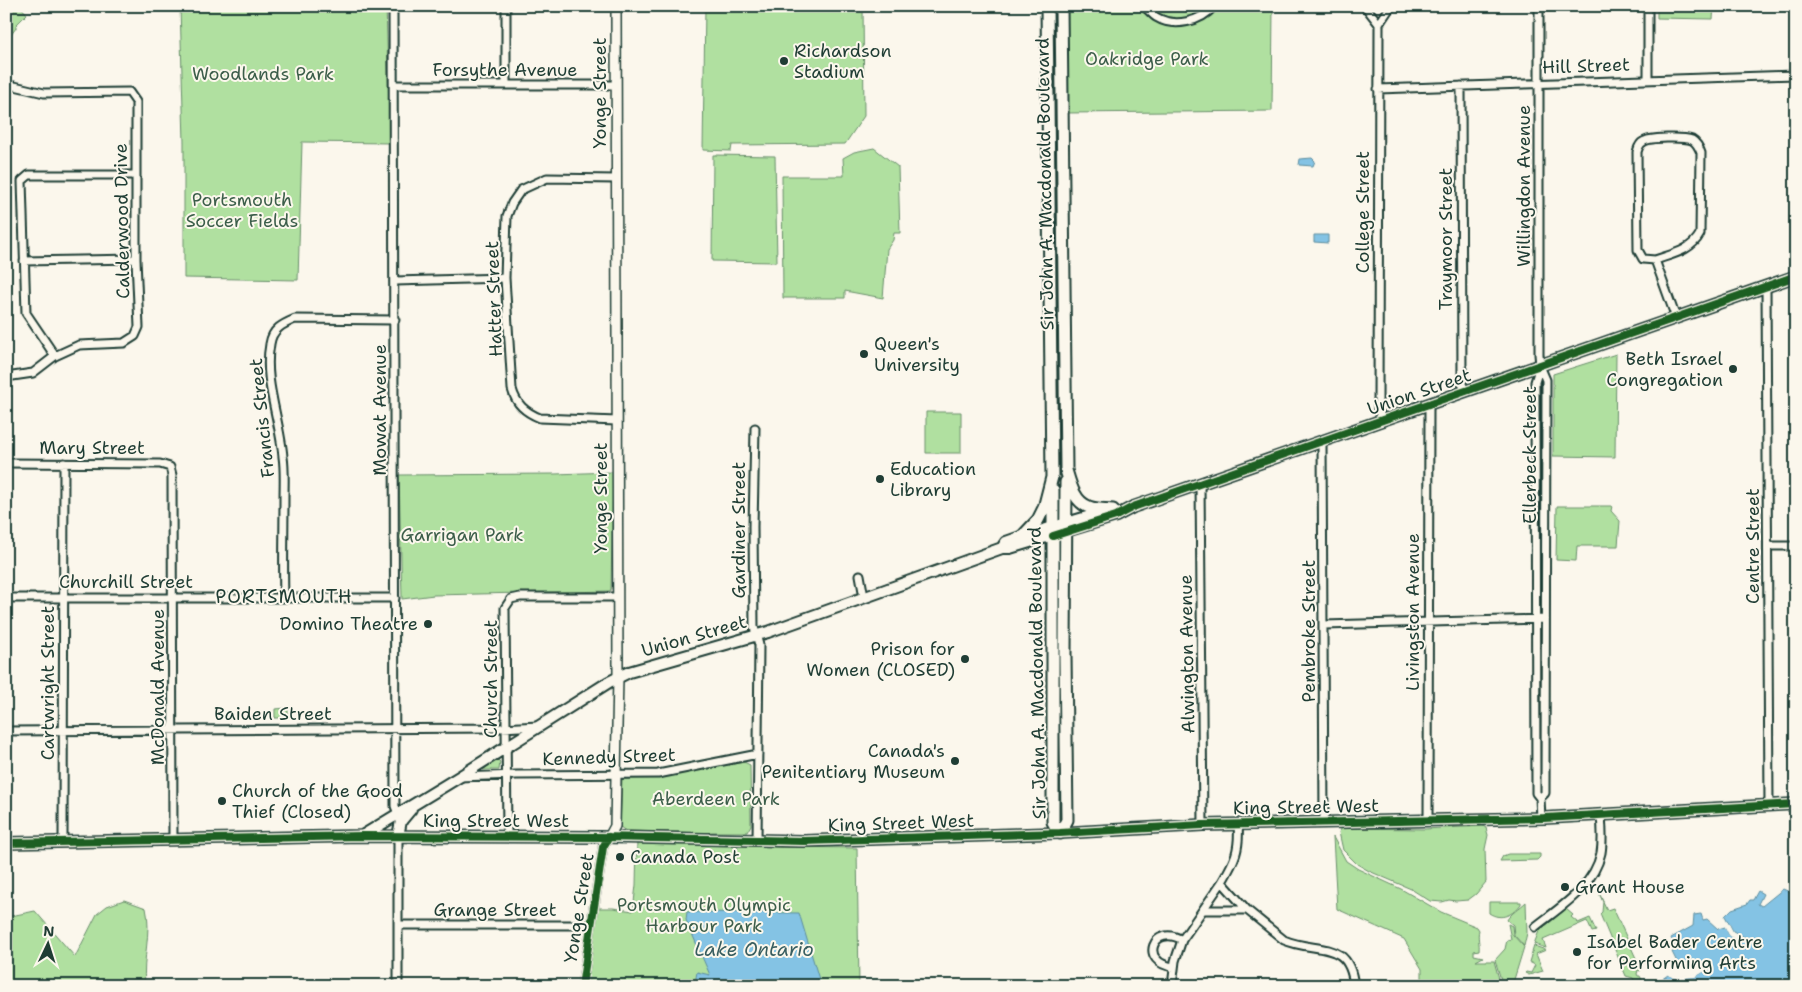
<svg xmlns="http://www.w3.org/2000/svg" width="1802" height="992" viewBox="0 0 1802 992" font-family="'Shantell Sans',sans-serif">
  <rect width="100%" height="100%" fill="#fbf7ec"/>
  <filter id="ink" filterUnits="userSpaceOnUse"><feTurbulence type="fractalNoise" baseFrequency=".02" numOctaves="2"/><feDisplacementMap in="SourceGraphic" scale="10" xChannelSelector="R" yChannelSelector="G"/><feConvolveMatrix kernelMatrix="1 2 1 2 8 2 1 2 1" color-interpolation-filters="sRGB"/></filter>
  <g filter="url(#ink)">
    <path fill="#b0e0a0" stroke="#688e6a" d="M6 6H20L27 14 16 25V28L8 39 6 37Z
      M180 6H386L390 143 302 142 298 280 184 278V142Z
      M705 6H863L864 116 845 144 732 145 731 151 703 150Z
      M1065 6H1273L1272 111 1067 113Z
      M1657 6H1714L1713 19 1657 18Z
      M874 148 898 167 900 233H894L893 240 887 249 883 298 845 291V298H783L782 176H844L843 158 854 152Z
      M713 155 775 156 777 262 712 261Z
      M1616 354 1615 457 1553 456V374Z
      M926 412H961V453H926Z
      M613 472 611 589 610 591 434 595 402 599 399 475 555 474Z
      M1557 506H1612L1611 511 1620 521 1618 546H1577L1576 561 1556 560Z
      M288 708V718H275V709Z
      M497 759 500 762 499 770H483Z
      M744 762 750 765 751 825 747 832H711L709 833 626 831 620 827 622 779 651 778Z
      M1483 826 1486 828 1488 835 1485 849 1486 882 1476 894 1468 900 1456 901 1449 900 1442 902 1430 901 1411 889 1369 871 1357 864 1343 850 1339 832 1342 828 1424 829Z
      M1333 837 1346 861 1358 869 1401 889 1441 912 1477 927 1479 930C1477 937 1480 944 1479 950L1474 951V955L1483 957 1476 961H1494L1501 986H1422V969L1404 939 1337 909Z
      M637 841 778 847 857 848 859 986H587L598 908H613L633 911 636 885Z
      M1508 854H1540V857L1537 860 1500 861 1503 856Z
      M1600 895 1607 910 1613 908 1641 969 1640 971 1638 970 1637 974 1638 976H1640L1643 982 1636 986 1633 978 1626 976 1600 914 1602 912 1603 902Z
      M124 900 146 908C152 933 142 959 145 984L147 986H6V917L35 911 75 957 97 914 107 906Z
      M1489 902H1521V904C1513 915 1501 921 1489 913Z
      M1526 902 1527 933 1524 946 1514 935 1513 925 1507 920C1509 915 1522 906 1526 902Z
      M1566 909 1573 915 1571 917 1578 923 1590 918 1596 931 1592 932 1587 921 1543 940 1546 948 1534 944 1539 931Z
      M1508 924 1512 926 1513 935 1524 947 1512 986H1503L1495 960 1505 949 1507 940 1511 939Z
      M1534 946 1546 950 1536 954 1543 971 1529 975 1525 973 1526 972 1531 973 1535 965 1529 962Z"/>
    <path fill="#84c3e4" stroke="#5c8d9e" d="M1312 158 1315 161 1313 166 1299 165 1300 159Z
      M1314 235H1328V243L1314 242Z
      M1783 889 1796 895V986H1652L1668 975 1676 979 1695 977 1707 970V966L1703 961 1679 966 1672 952 1677 950 1671 938 1693 926 1694 915 1701 914 1703 920 1707 919 1718 929 1725 927 1729 935 1737 942 1750 940 1733 931 1725 916 1732 909 1747 904 1750 900H1753L1758 891 1763 894 1758 904 1762 906Z
      M687 912 799 913 821 986H708L695 983 697 972 710 975 686 920Z"/>
    <path fill="#fbf7ec" d="M1729 924 1733 932 1750 940 1752 943 1737 942 1729 935 1725 927Z
      M1706 966 1707 970 1695 977 1676 979 1668 975 1673 974 1677 977 1694 974 1705 969Z"/>
    <g fill="none" stroke-linecap="round" stroke-linejoin="round">
      <defs>
        <path id="minor" d="M393 6 395 806 398 814
          M1144 6C1148 10 1152 14 1156 17 1174 28 1201 22 1214 6
          M1365 6 1379 24
          M1539 6V354L1540 366 1546 380 1545 793 1540 798 1541 818
          M1648 79V6
          M6 84 44 93 129 92 136 102V259L139 327 135 336 124 343 79 345 55 356 33 373 6 377
          M394 85H616
          M506 85V6
          M1461 86 1462 383 1465 392
          M1378 89 1796 75
          M616 179 547 178 521 190 512 203 507 216 505 278 512 389C516 404 525 412 540 418L617 421
          M1655 260C1672 254 1691 251 1700 234L1701 153C1699 147 1697 143 1692 140 1684 137 1649 137 1643 142 1639 144 1638 149 1637 152L1638 250 1643 259 1655 260 1676 318
          M24 261 136 259
          M395 281 505 278
          M1766 287 1769 806
          M55 356 26 313 22 181 29 175H136
          M1382 420 1378 409 1379 24 1391 6
          M755 428 753 527 754 627 759 645 757 841
          M1322 441 1324 822
          M6 463 160 464 170 467 172 475 173 839
          M1200 483 1203 825
          M1768 546H1796
          M860 575 864 597
          M284 597C283 564 284 531 284 498 284 485 285 470 283 457 280 419 263 381 270 344 272 329 283 324 295 319L395 320
          M6 598H395
          M1324 625 1545 619
          M6 731 500 728 538 726
          M459 777 517 775 658 774 758 754
          M1540 798 1536 793 1535 382 1540 366
          M1428 820 1429 404
          M398 836V986
          M507 836 505 608 511 599 520 597H617
          M63 842 64 463
          M1222 882C1235 860 1240 850 1238 824
          M1203 910H1247
          M398 925H591
          M1535 927C1560 907 1594 887 1601 853 1603 841 1602 827 1601 815
          M1174 967C1138 963 1153 923 1182 940
          M582 986 603 847 609 837
          M1172 986 1175 961 1182 940 1222 882 1247 910 1284 940C1317 954 1349 938 1354 986"/>
        <path id="tertiary" d="M609 837 615 826 618 677 616 6"/>
        <path id="secondary" d="M1002 548 1006 542 1023 536 1107 511
          M362 836 459 777 609 682 629 672 768 632 1002 548H1010L1116 516 1133 507 1796 276
          M398 836 401 821 411 809
          M6 843 362 836 600 837 804 841 1060 833 1203 825 1544 818 1796 804"/>
        <path id="primary" d="M1061 6 1066 470C1070 483 1074 502 1089 507 1095 510 1106 509 1113 510
          M1053 490V822L1060 833
          M1023 536 1038 520 1044 508 1052 477 1047 6
          M1060 833 1067 820 1065 654 1066 482"/>
      </defs>
      <use href="#minor" stroke="#1f3d34" stroke-width="11"/>
      <use href="#tertiary" stroke="#1f3d34" stroke-width="12"/>
      <use href="#secondary" stroke="#1f3d34" stroke-width="14"/>
      <use href="#primary" stroke="#1f3d34" stroke-width="15"/>
      <use href="#minor" stroke="#fbf7ec" stroke-width="7"/>
      <use href="#tertiary" stroke="#fbf7ec" stroke-width="9"/>
      <use href="#secondary" stroke="#fbf7ec" stroke-width="10"/>
      <use href="#primary" stroke="#fbf7ec" stroke-width="11"/>
      <defs>
        <path id="cycleway" d="M1053 536 1116 516 1133 507 1796 276
          M6 843 362 836 600 837 804 841 1060 833 1203 825 1544 818 1796 804
          M582 986 603 847 609 837"/>
      </defs>
      <use href="#cycleway" stroke="#fbf7ec" stroke-width="11"/>
      <use href="#cycleway" stroke="#1b5e20" stroke-width="8"/>
    </g>
  </g>
  <g fill="#1f3d34" stroke="#fbf7ec" stroke-width="2">
    <circle cx="784" cy="61" r="5"/>
    <circle cx="864" cy="354" r="5"/>
    <circle cx="1733" cy="369" r="5"/>
    <circle cx="880" cy="479" r="5"/>
    <circle cx="428" cy="624" r="5"/>
    <circle cx="965" cy="659" r="5"/>
    <circle cx="955" cy="761" r="5"/>
    <circle cx="222" cy="801" r="5"/>
    <circle cx="620" cy="857" r="5"/>
    <circle cx="1565" cy="887" r="5"/>
    <circle cx="1577" cy="952" r="5"/>
  </g>
  <g text-anchor="middle" stroke-width="4" stroke-linejoin="round" paint-order="stroke">
    <g font-size="18" fill="#1f3d34" stroke="#fbf7ec" text-anchor="start">
      <text x="794" y="57">Richardson<tspan x="794" dy="21">Stadium</tspan></text>
      <text x="874" y="350">Queen's<tspan x="874" dy="21">University</tspan></text>
      <text x="1723" y="365" text-anchor="end">Beth Israel<tspan x="1723" dy="21">Congregation</tspan></text>
      <text x="890" y="475">Education<tspan x="890" dy="21">Library</tspan></text>
      <text x="418" y="630" text-anchor="end">Domino Theatre</text>
      <text x="955" y="655" text-anchor="end">Prison for<tspan x="955" dy="21">Women (CLOSED)</tspan></text>
      <text x="945" y="757" text-anchor="end">Canada's<tspan x="945" dy="21">Penitentiary Museum</tspan></text>
      <text x="232" y="797">Church of the Good<tspan x="232" dy="21">Thief (Closed)</tspan></text>
      <text x="630" y="863">Canada Post</text>
      <text x="1575" y="893">Grant House</text>
      <text x="1587" y="948">Isabel Bader Centre<tspan x="1587" dy="21">for Performing Arts</tspan></text>
    </g>
    <g font-size="18" fill="#3c5e4a" stroke="#fbf7ec">
      <text x="1147" y="65">Oakridge Park</text>
      <text x="263" y="80">Woodlands Park</text>
      <text x="242" y="206">Portsmouth<tspan x="242" dy="21">Soccer Fields</tspan></text>
      <text x="462" y="541">Garrigan Park</text>
      <text x="716" y="805">Aberdeen Park</text>
      <text x="704" y="911">Portsmouth Olympic<tspan x="704" dy="21">Harbour Park</tspan></text>
    </g>
    <g font-size="18" fill="#1f3d34" stroke="#fbf7ec">
      <text transform="translate(1586 66) rotate(-2)" y="6">Hill Street</text>
      <text x="505" y="76">Forsythe Avenue</text>
      <text transform="translate(600 93) rotate(-90)" y="6">Yonge Street</text>
      <text transform="translate(1045 184) rotate(-91)" y="6">Sir John A. Macdonald Boulevard</text>
      <text transform="translate(1524 186) rotate(-90)" y="6">Willingdon Avenue</text>
      <text transform="translate(1363 212) rotate(-90)" y="6">College Street</text>
      <text transform="translate(122 221) rotate(-91)" y="6">Calderwood Drive</text>
      <text transform="translate(1446 239) rotate(-90)" y="6">Traymoor Street</text>
      <text transform="translate(494 299) rotate(-92)" y="6">Hatter Street</text>
      <text transform="translate(1419 392) rotate(-19)" y="6">Union Street</text>
      <text transform="translate(380 410) rotate(-90)" y="6">Mowat Avenue</text>
      <text transform="translate(262 418) rotate(-96)" y="6">Francis Street</text>
      <text x="92" y="454">Mary Street</text>
      <text transform="translate(1530 455) rotate(-90)" y="6">Ellerbeck Street</text>
      <text transform="translate(601 498) rotate(-90)" y="6">Yonge Street</text>
      <text transform="translate(739 530) rotate(-90)" y="6">Gardiner Street</text>
      <text transform="translate(1753 546) rotate(-90)" y="6">Centre Street</text>
      <text x="126" y="588">Churchill Street</text>
      <text transform="translate(1413 612) rotate(-90)" y="6">Livingston Avenue</text>
      <text transform="translate(1309 631) rotate(-90)" y="6">Pembroke Street</text>
      <text transform="translate(694 636) rotate(-16)" y="6">Union Street</text>
      <text transform="translate(1187 654) rotate(-91)" y="6">Alwington Avenue</text>
      <text transform="translate(1037 673) rotate(-91)" y="6">Sir John A. Macdonald Boulevard</text>
      <text transform="translate(491 679) rotate(-90)" y="6">Church Street</text>
      <text transform="translate(48 683) rotate(-90)" y="6">Cartwright Street</text>
      <text transform="translate(158 687) rotate(-90)" y="6">McDonald Avenue</text>
      <text x="273" y="720">Baiden Street</text>
      <text transform="translate(609 757) rotate(-2)" y="6">Kennedy Street</text>
      <text transform="translate(1306 807) rotate(-1)" y="6">King Street West</text>
      <text x="496" y="827">King Street West</text>
      <text transform="translate(901 823) rotate(-2)" y="6">King Street West</text>
      <text transform="translate(579 908) rotate(-81)" y="6">Yonge Street</text>
      <text x="495" y="916">Grange Street</text>
    </g>
    <g font-size="19" letter-spacing="1" fill="#1f3d34" stroke="#fbf7ec">
      <text x="284" y="603">PORTSMOUTH</text>
    </g>
    <g font-size="19" font-style="italic" fill="#385e60" stroke="#fbf7ec">
      <text x="754" y="956">Lake Ontario</text>
    </g>
  </g>
  <rect width="1802" height="992" fill="none" stroke="#fbf7ec" stroke-width="25"/>
  <rect x="12" y="12" width="1777" height="967" fill="none" stroke="#1f3d34" stroke-width="2" filter="url(#ink)"/>
  <g transform="translate(48 944) rotate(4)" stroke="#fbf7ec" stroke-width="4" paint-order="stroke">
  <path d="M0-4L9 19L0 12L-9 19Z" fill="#1f3d34"/>
  <text y="-8" font-size="14" font-weight="bold" text-anchor="middle" fill="#1f3d34">N</text>
  </g>
</svg>
